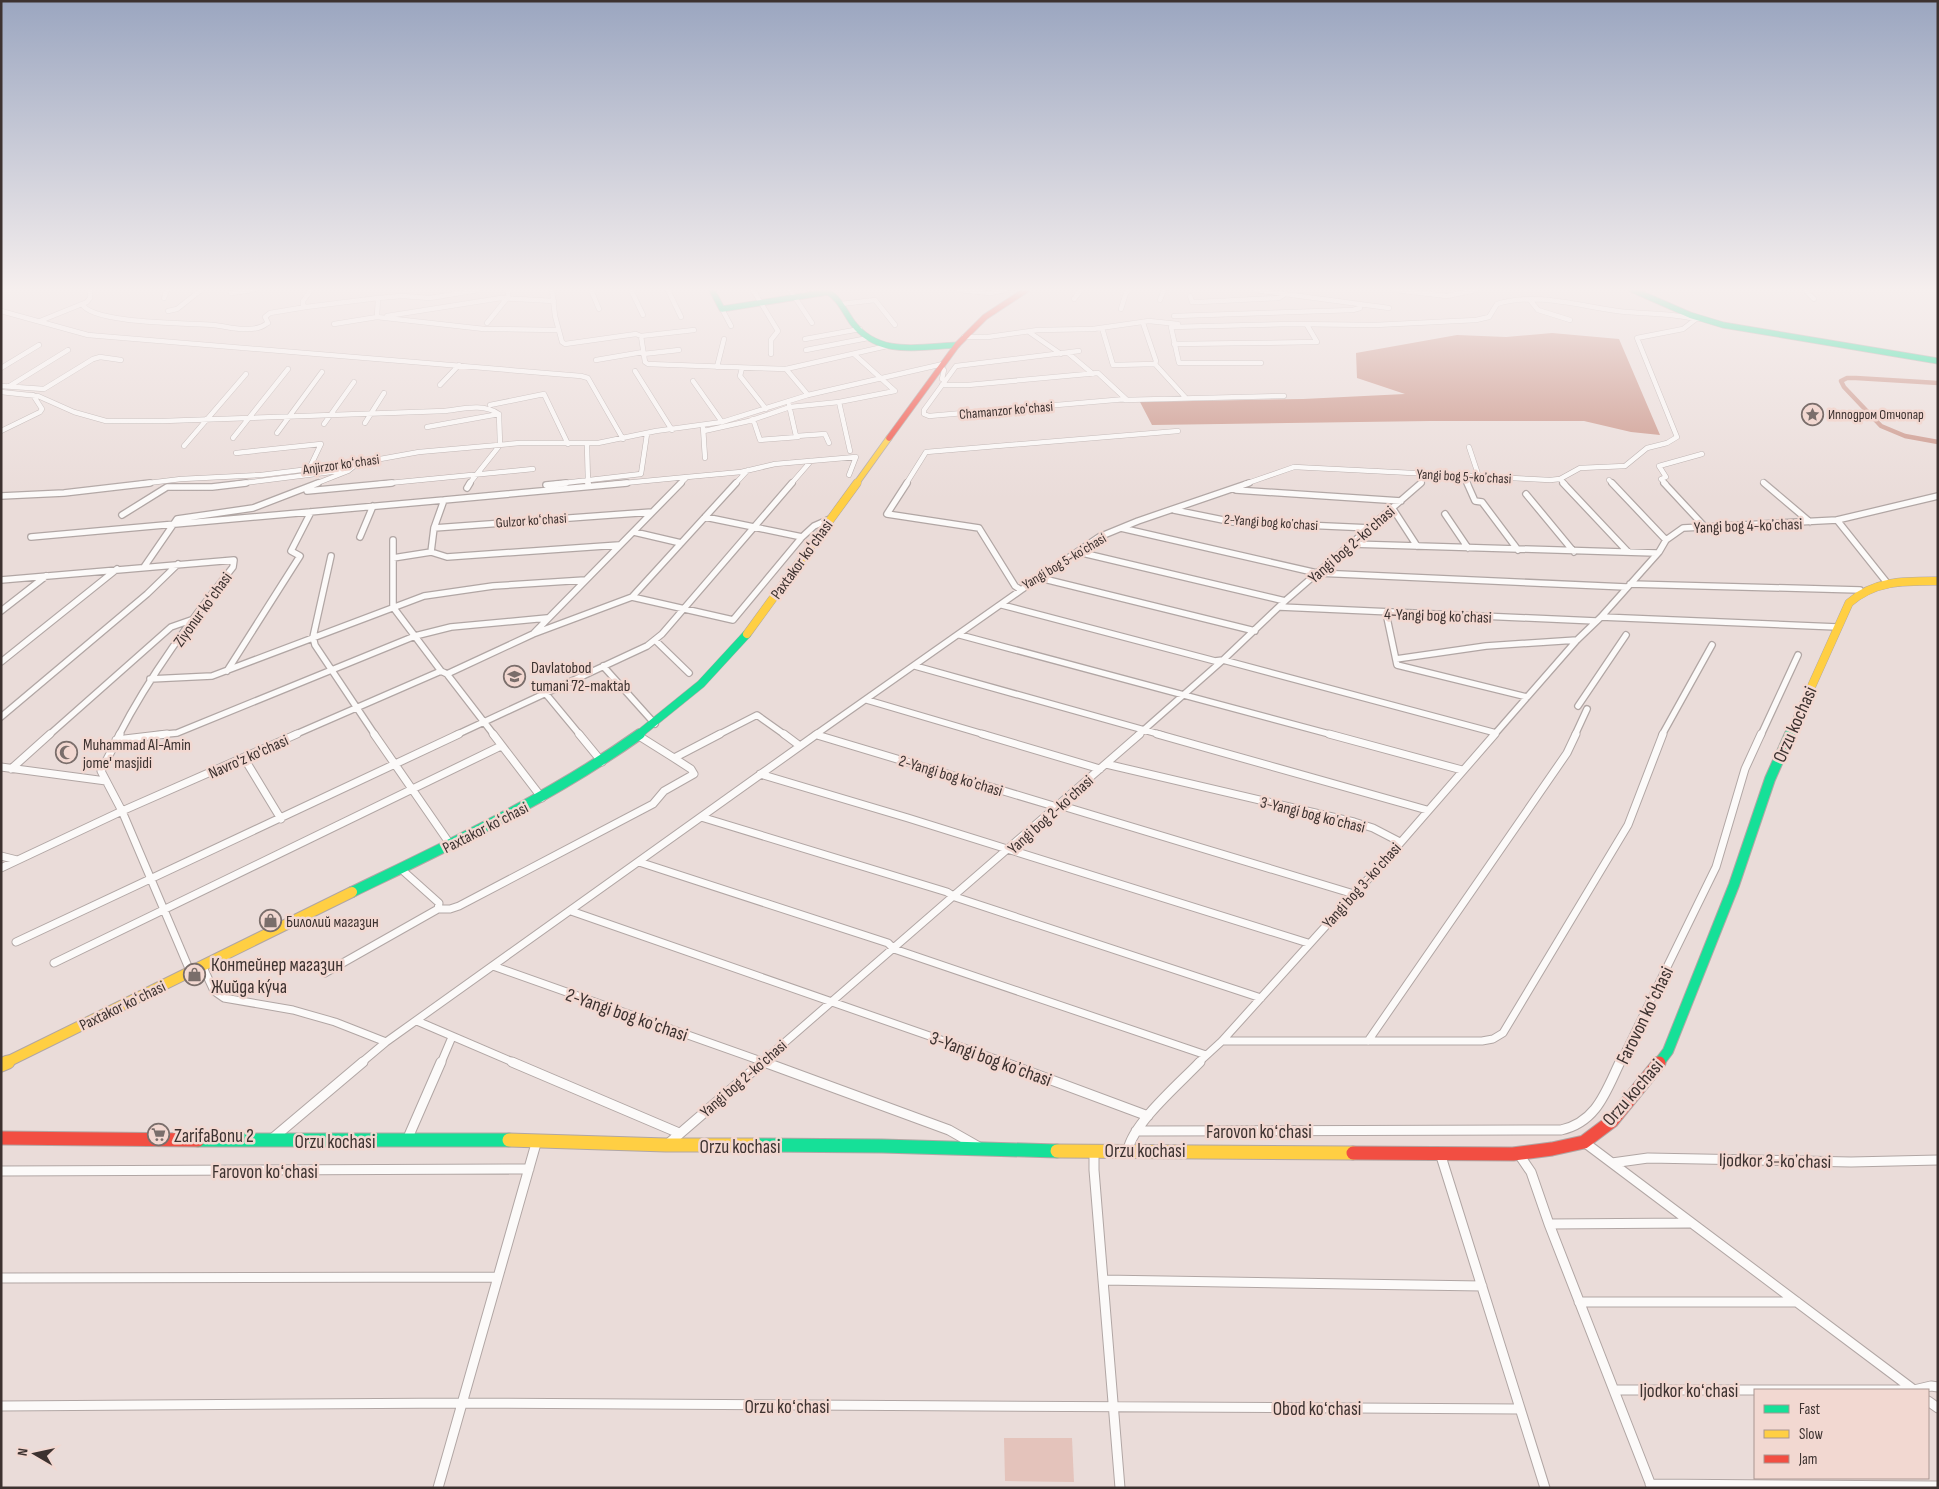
<svg xmlns="http://www.w3.org/2000/svg" width="1939" height="1489" viewBox="0 0 1939 1489" font-family="'Sofia Sans Condensed',sans-serif">
  <rect width="100%" height="100%" fill="#eadcd9"/>
  <path fill="#e4c3bb" d="M1004 1438H1072L1074 1482 1005 1481Z"/>
  <path fill="#c99285" d="M1552 333 1619 339 1660 435 1631 432 1584 421H1430L1152 425 1140 402 1303 399 1405 394 1357 378 1356 353 1457 335 1506 337Z"/>
  <g fill="none" stroke-linecap="round" stroke-linejoin="round">
    <path stroke="#c99285" stroke-width="4.5" d="M1938 383 1856 378H1847L1841 381 1844 387 1881 426 1905 436 1938 442"/>
    <defs>
      <path id="street-far3" d="M311 290 303 301V305L306 307 378 298
        M478 290 430 298 402 296 378 298 377 317 484 329 558 330
        M552 290 555 316 562 342 565 344 636 334 641 336 694 330
        M591 290 599 309
        M631 290 643 315
        M668 290 681 317
        M753 290 778 331 771 340V354
        M790 290 812 323
        M959 290 990 293 1006 290
        M1255 290 1389 308
        M1396 290 1447 296 1476 290
        M1805 290 1814 299
        M231 293 253 290
        M1190 296 1192 302H1199L1279 298 1285 294
        M164 298 167 290
        M1074 299 1081 290
        M1160 300 1164 290
        M1530 300 1538 310 1570 320
        M82 304C92 324 190 323 213 325 225 326 236 330 248 329 255 329 261 328 266 324L268 323 265 317 270 313 306 307
        M841 304 875 300 895 325
        M722 309 731 326
        M1121 309 1126 293 1129 290
        M1 311 88 335 581 376 588 378 623 439
        M168 311 177 309 201 290
        M387 316 501 298 554 301
        M1174 316 1353 310 1360 308V304
        M40 321 87 302 90 298V290
        M487 323 508 297V290
        M334 324 377 317
        M1102 328 1113 365 1155 364 1156 361 1143 323
        M1029 332 1061 354
        M641 336 645 362 648 364 786 369 887 346
        M964 337H988L1038 330 1093 329 1149 321 1178 324
        M805 339 860 329
        M1174 344 1317 342 1307 325
        M806 350 868 338
        M1068 353 1093 374
        M643 354 679 350
        M596 360 643 352
        M1261 363H1179L1171 327 1293 324 1375 325 1476 320 1489 317 1497 304C1538 291 1585 308 1626 312 1650 314 1672 313 1695 319
        M1155 364 1185 397
        M717 367 724 339
        M941 367 944 370 942 379 945 380
        M1 368 39 345
        M742 368 740 376 766 409
        M786 369 808 395
        M635 371 672 430
        M693 381 722 422
        M440 385 459 365
        M942 385H968L1098 373 1126 399 929 416 924 414V410L956 366 1079 351
        M1 386 44 389 93 359 100 357 121 360
        M8 387 68 350
        M1 392 38 396 74 412 106 421H163L444 411C462 409 483 403 499 414
        M1125 400 1284 396
        M839 402 850 451
        M490 405 544 394 568 444
        M789 405 796 436 825 434 829 443
        M753 419 760 440 798 437
        M365 423 384 393
        M324 424 354 382
        M427 427 499 414 500 445 469 484
        M703 427 705 458
        M1 431 40 412 42 409 33 395
        M704 431 749 421 790 407 839 402 895 391 854 354
        M277 433 322 372
        M233 438 288 369
        M587 444 588 484
        M184 446 246 374
        M1469 447 1479 477
        M236 453 321 444 309 469
        M1464 476 1468 484
        M1560 479 1565 484
        M1609 480 1613 484
        M1763 482 1765 484
        M140 484 181 479 261 475 358 463 419 452 520 443H598L656 431 722 422 808 395 943 364
        M236 484 347 470
        M315 484 348 471 358 463
        M379 484 533 469
        M555 484 641 474 647 434
        M614 484 687 477
        M680 484 687 477 741 472 775 464 856 457 849 475
        M735 484 748 470
        M791 484 811 461
        M906 484 926 452 1178 431
        M1245 484 1294 467 1550 480 1560 479 1580 468 1625 466 1647 448 1667 443 1677 437 1637 338 1683 329 1696 319H1699
        M1420 484 1426 475
        M1666 484 1661 479 1666 477 1659 466 1702 454"/>
      <path id="street-far2" d="M588 483V485
        M907 483 887 514 979 528 1015 586 1021 590 1099 537 1138 521 1249 483
        M1467 483 1475 501 1482 502 1518 550
        M1563 483 1628 552
        M1612 483 1666 540
        M1664 483 1704 526
        M1764 483 1810 522
        M546 485 566 483
        M467 488 470 483
        M1236 490 1401 501
        M307 491 392 483
        M1526 494 1574 552
        M1 496 64 493 150 483
        M444 500 627 483
        M1393 509 1417 546
        M1174 510 1233 522 1371 528
        M1445 514 1468 548
        M122 515 167 487H212L246 483
        M705 517 802 537
        M1837 520 1888 584
        M1121 528 1317 573 1626 587
        M634 532 681 543
        M31 537 444 500 434 528
        M360 537 373 506
        M393 540V607L441 671 447 674 494 735
        M1351 544 1656 553
        M431 552 434 528 652 512
        M1078 552 1285 601
        M331 556 313 637 315 645 375 735
        M393 558 431 552 447 557 619 545
        M144 567 177 519 253 508 318 483
        M1040 578 1255 631
        M1 580 234 560 233 567C191 620 150 675 119 735
        M1630 584 1860 590
        M632 597 736 483
        M1002 605 1215 661 1223 660 1496 733
        M1280 607 1596 621
        M1 611 46 576
        M1386 613 1397 665 1527 697
        M1601 617 1837 627
        M534 633 681 483
        M960 635 1333 735
        M655 640 689 673
        M1396 659 1486 646 1577 640
        M1 662 117 569
        M603 666 655 724
        M915 666 1162 735
        M227 671 300 556 291 551 311 512
        M447 674 533 634 632 597 733 620 802 537 814 526 830 519
        M150 679 212 676 424 596 493 586 585 580
        M546 694 580 735
        M867 700 986 735
        M1578 706 1626 635
        M1 717 147 594 178 564
        M49 735 171 627 191 620
        M156 735 177 733 415 636 451 627 547 618
        M294 735 441 671
        M456 735 647 646 662 634 792 483
        M718 735 757 715 785 735
        M815 735 1021 590
        M1138 735 1223 660 1285 601 1421 483
        M1494 735 1577 640 1601 617 1659 552 1666 540 1683 528 1837 520 1938 496
        M1575 735 1587 709
        M1662 735 1712 645
        M1761 735 1798 655"/>
      <path id="street-far1" d="M120 734 101 771 122 811 190 971
        M374 734 450 844
        M493 734 542 798
        M579 734 602 762
        M784 734 800 746
        M982 734 1100 769
        M1157 734 1427 810
        M1329 734 1462 770
        M817 735 1057 807
        M639 736 674 758 720 734
        M116 740 167 734
        M244 758 281 819
        M1106 764 1354 822 1373 828 1400 842
        M1 767 106 781
        M11 769 50 734
        M760 774 908 818 1308 943
        M1059 805 1354 894
        M701 817 947 892 955 897 1261 998
        M1 856 17 860
        M639 862 888 943 894 949 1206 1055
        M1 868 122 811 297 734
        M438 909H450L459 906 653 804 664 791 694 774 691 769 674 758
        M571 911 1007 1063
        M16 942 459 734
        M54 963 501 746
        M202 965 214 991 224 998 293 1010 335 1022 386 1042
        M493 966 767 1063
        M325 973 438 909 439 903 401 869
        M417 1021 515 1063
        M1222 1041H1482L1493 1039 1503 1033 1628 825 1663 734
        M1368 1041 1567 753 1576 734
        M361 1063 386 1042 817 734
        M441 1063 452 1037
        M761 1063 1140 734
        M1198 1063 1222 1041 1388 857 1495 734
        M1620 1063 1716 867 1745 769 1761 734"/>
      <path id="street" d="M512 1062 679 1133
        M764 1062 949 1130 979 1147
        M1003 1062 1148 1116
        M1136 1131 1561 1130C1597 1122 1606 1091 1620 1062
        M273 1138 363 1062
        M407 1140 441 1062
        M1584 1142 1914 1390
        M669 1143 763 1062
        M1094 1150V1170L1120 1488
        M1128 1150C1133 1123 1180 1083 1200 1062
        M1440 1153 1545 1488
        M1518 1153 1531 1172 1549 1224 1652 1488
        M1612 1163 1648 1158 1851 1162 1938 1160
        M1 1171 529 1169
        M1549 1224 1690 1223
        M1 1278 497 1277
        M1103 1280 1482 1286
        M1579 1302H1797
        M1614 1390H1914L1931 1386 1938 1387
        M1928 1401 1938 1408
        M1 1406 461 1403 1520 1409
        M1650 1484 1938 1486
        M438 1488 537 1140"/>
      <path id="fast-far3" d="M712 290 722 309 828 292C839 298 845 312 852 322 878 357 918 347 957 345
        M1633 290 1690 315 1723 325 1938 361"/>
      <path id="fast-far2" d="M638 735 701 684 747 634
        M1790 735 1800 712"/>
      <path id="fast-far1" d="M352 892C451 844 550 798 640 734
        M1659 1063 1668 1051 1734 885 1770 779 1790 734"/>
      <path id="fast" d="M198 1140H509
        M756 1145 882 1146 1057 1151"/>
      <path id="slow-far3" d="M856 484 889 438"/>
      <path id="slow-far2" d="M747 634 857 483
        M1800 712 1849 603C1875 580 1905 581 1938 581"/>
      <path id="slow-far1" d="M5 1063 352 892"/>
      <path id="slow" d="M1 1065 8 1062
        M509 1140 666 1145H756
        M1057 1151 1353 1153"/>
      <path id="jam-far1" d="M889 438 957 345 985 317 1026 290"/>
      <path id="jam" d="M1 1138 198 1140
        M1353 1153 1513 1154 1552 1149 1584 1142 1612 1121 1659 1063"/>
    </defs>
    <use href="#street-far3" stroke="#b1a6a4" stroke-width="5.5"/>
    <use href="#street-far2" stroke="#b1a6a4" stroke-width="8"/>
    <use href="#street-far1" stroke="#b1a6a4" stroke-width="9"/>
    <use href="#street" stroke="#b1a6a4" stroke-width="11"/>
    <use href="#fast-far3" stroke="#b1a6a4" stroke-width="7"/>
    <use href="#fast-far2" stroke="#b1a6a4" stroke-width="9"/>
    <use href="#fast-far1" stroke="#b1a6a4" stroke-width="12"/>
    <use href="#fast" stroke="#b1a6a4" stroke-width="15"/>
    <use href="#slow-far3" stroke="#b1a6a4" stroke-width="7"/>
    <use href="#slow-far2" stroke="#b1a6a4" stroke-width="9"/>
    <use href="#slow-far1" stroke="#b1a6a4" stroke-width="12"/>
    <use href="#slow" stroke="#b1a6a4" stroke-width="15"/>
    <use href="#jam-far1" stroke="#b1a6a4" stroke-width="7"/>
    <use href="#jam" stroke="#b1a6a4" stroke-width="15"/>
    <use href="#street-far3" stroke="#fcfaf9" stroke-width="4.5"/>
    <use href="#street-far2" stroke="#fcfaf9" stroke-width="5.5"/>
    <use href="#street-far1" stroke="#fcfaf9" stroke-width="7"/>
    <use href="#street" stroke="#fcfaf9" stroke-width="9"/>
    <use href="#fast-far3" stroke="#16e098" stroke-width="5.5"/>
    <use href="#fast-far2" stroke="#16e098" stroke-width="8"/>
    <use href="#fast-far1" stroke="#16e098" stroke-width="10"/>
    <use href="#fast" stroke="#16e098" stroke-width="13"/>
    <use href="#slow-far3" stroke="#ffcf43" stroke-width="5.5"/>
    <use href="#slow-far2" stroke="#ffcf43" stroke-width="8"/>
    <use href="#slow-far1" stroke="#ffcf43" stroke-width="10"/>
    <use href="#slow" stroke="#ffcf43" stroke-width="13"/>
    <use href="#jam-far1" stroke="#f24e42" stroke-width="5.5"/>
    <use href="#jam" stroke="#f24e42" stroke-width="13"/>
  </g>
  <linearGradient id="sky" x2="0" y2="1"><stop stop-color="#9ba6c0"/><stop offset="0.58" stop-color="#f6efee"/><stop offset="1" stop-color="#f6efee" stop-opacity="0"/></linearGradient>
  <rect width="1939" height="499" fill="url(#sky)"/>
  <defs>
    <symbol id="sight-ring" viewBox="-11 -11 22 22"><circle r="9.5" fill="#f2d8d1" stroke="#7a6e6b" stroke-width="1.5"/><path d="M0-6L1.8-2.2L6-1.7L2.9 1.2L3.7 5.4L0 3.3L-3.7 5.4L-2.9 1.2L-6-1.7L-1.8-2.2Z" fill="#7a6e6b"/></symbol>
    <symbol id="school-ring" viewBox="-11 -11 22 22"><circle r="9.5" fill="#f2d8d1" stroke="#7a6e6b" stroke-width="1.5"/><path d="M0-5L7-2L0 1L-7-2ZM-4 1L0 2.5L4 1V4Q0 6-4 4Z" fill="#7a6e6b"/></symbol>
    <symbol id="mosque-ring" viewBox="-11 -11 22 22"><circle r="9.5" fill="#f2d8d1" stroke="#7a6e6b" stroke-width="1.5"/><path d="M3.5-4.9A6 6 0 1 0 3.5 4.9A5 5 0 1 1 3.5-4.9Z" fill="#7a6e6b"/></symbol>
    <symbol id="shop-ring" viewBox="-11 -11 22 22"><circle r="9.5" fill="#f2d8d1" stroke="#7a6e6b" stroke-width="1.5"/><path d="M-5-2.5h2.3a2.7 3.5 0 0 1 5.4 0H5L5.5 6h-11ZM-1.5-2.5h3a1.5 2.3 0 0 0-3 0Z" fill="#7a6e6b"/></symbol>
    <symbol id="supermarket-ring" viewBox="-11 -11 22 22"><circle r="9.5" fill="#f2d8d1" stroke="#7a6e6b" stroke-width="1.5"/><path d="M-6-5.5h2.5l.6 2H6L4.5 2H-2.5L-4.4-4H-6ZM-1.5 3.2a1.3 1.3 0 1 0 .1 0ZM3 3.2a1.3 1.3 0 1 0 .1 0Z" fill="#7a6e6b"/></symbol>
  </defs>
  <g fill-rule="evenodd">
    <use href="#sight-ring" x="1800" y="402" width="25" height="25"/>
    <use href="#school-ring" x="502" y="664" width="25" height="25"/>
    <use href="#mosque-ring" x="54" y="740" width="25" height="25"/>
    <use href="#shop-ring" x="258" y="908" width="25" height="25"/>
    <use href="#shop-ring" x="182" y="962" width="25" height="25"/>
    <use href="#supermarket-ring" x="146" y="1122" width="25" height="25"/>
  </g>
  <g text-anchor="middle" stroke-width="5" stroke-linejoin="round" paint-order="stroke">
    <g font-size="14" fill="#3d3230" stroke="#f2d8d1">
      <text transform="translate(1006 410) rotate(-5)" y="5">Chamanzor koʻchasi</text>
      <text transform="translate(341 464) rotate(-8)" y="5">Anjirzor koʻchasi</text>
      <text transform="translate(1464 476) rotate(3)" y="5">Yangi bog 5-koʼchasi</text>
      <text transform="translate(531 520) rotate(-4)" y="5">Gulzor koʻchasi</text>
      <text transform="translate(1271 522) rotate(4)" y="5">2-Yangi bog koʼchasi</text>
      <text transform="translate(1064 561) rotate(-31)" y="5">Yangi bog 5-koʼchasi</text>
    </g>
    <g font-size="14" fill="#3d3230" stroke="#f2d8d1" text-anchor="start">
      <text x="1828" y="419">Ипподром Отчопар</text>
    </g>
    <g font-size="16" fill="#3d3230" stroke="#f2d8d1">
      <text transform="translate(1748 525) rotate(-2)" y="6">Yangi bog 4-koʼchasi</text>
      <text transform="translate(1351 544) rotate(-41)" y="6">Yangi bog 2-koʼchasi</text>
      <text transform="translate(801 559) rotate(-54)" y="6">Paxtakor koʻchasi</text>
      <text transform="translate(202 609) rotate(-54)" y="6">Ziyonur koʻchasi</text>
      <text transform="translate(1438 615) rotate(2)" y="6">4-Yangi bog koʼchasi</text>
      <text transform="translate(248 756) rotate(-24)" y="6">Navro'z ko'chasi</text>
      <text transform="translate(951 775) rotate(17)" y="6">2-Yangi bog koʼchasi</text>
      <text transform="translate(1050 814) rotate(-42)" y="6">Yangi bog 2-koʼchasi</text>
      <text transform="translate(1313 814) rotate(14)" y="6">3-Yangi bog koʼchasi</text>
      <text transform="translate(485 827) rotate(-27)" y="6">Paxtakor koʻchasi</text>
      <text transform="translate(1361 885) rotate(-48)" y="6">Yangi bog 3-koʼchasi</text>
      <text transform="translate(122 1005) rotate(-26)" y="6">Paxtakor koʻchasi</text>
      <text transform="translate(743 1078) rotate(-41)" y="6">Yangi bog 2-koʼchasi</text>
    </g>
    <g font-size="16" fill="#3d3230" stroke="#f2d8d1" text-anchor="start">
      <text x="531" y="673">Davlatobod<tspan x="531" dy="18">tumani 72-maktab</tspan></text>
      <text x="83" y="750">Muhammad Al-Amin<tspan x="83" dy="18">jome' masjidi</tspan></text>
      <text x="286" y="927">Билолий магазин</text>
    </g>
    <g font-size="19" fill="#3d3230" stroke="#f2d8d1">
      <text transform="translate(1794 724) rotate(-66)" y="7">Orzu kochasi</text>
      <text transform="translate(627 1014) rotate(19)" y="7">2-Yangi bog koʼchasi</text>
      <text transform="translate(1644 1015) rotate(-64)" y="7">Farovon koʻchasi</text>
      <text transform="translate(991 1058) rotate(20)" y="7">3-Yangi bog koʼchasi</text>
      <text transform="translate(1632 1092) rotate(-49)" y="7">Orzu kochasi</text>
      <text x="1259" y="1138">Farovon koʻchasi</text>
      <text x="335" y="1148">Orzu kochasi</text>
      <text x="740" y="1153">Orzu kochasi</text>
      <text x="1145" y="1157">Orzu kochasi</text>
      <text transform="translate(1775 1160) rotate(1)" y="7">Ijodkor 3-koʼchasi</text>
      <text x="265" y="1178">Farovon koʻchasi</text>
      <text x="1689" y="1397">Ijodkor koʻchasi</text>
      <text x="787" y="1413">Orzu koʻchasi</text>
      <text x="1317" y="1415">Obod koʻchasi</text>
    </g>
    <g font-size="19" fill="#3d3230" stroke="#f2d8d1" text-anchor="start">
      <text x="211" y="971">Контейнер магазин<tspan x="211" dy="22">Жийда ку́ча</tspan></text>
      <text x="174" y="1142">ZarifaBonu 2</text>
    </g>
  </g>
  <rect width="1939" height="1489" fill="none" stroke="#3d3230" stroke-width="5"/>
  <rect x="1754" y="1389" width="175" height="90" fill="#f2d8d1" stroke="#aa9691"/>
  <rect x="1764" y="1405" width="25" height="8" fill="#16e098" stroke="#aa9691"/>
  <text x="1799" y="1414" font-size="15" fill="#3d3230">Fast</text>
  <rect x="1764" y="1430" width="25" height="8" fill="#ffcf43" stroke="#aa9691"/>
  <text x="1799" y="1439" font-size="15" fill="#3d3230">Slow</text>
  <rect x="1764" y="1455" width="25" height="8" fill="#f24e42" stroke="#aa9691"/>
  <text x="1799" y="1464" font-size="15" fill="#3d3230">Jam</text>
  <g transform="translate(35 1454) rotate(279)" stroke="#f2d8d1" stroke-width="4" paint-order="stroke">
  <path d="M0-4L9 19L0 12L-9 19Z" fill="#3d3230"/>
  <text y="-8" font-size="14" font-weight="bold" text-anchor="middle" fill="#3d3230">N</text>
  </g>
</svg>
